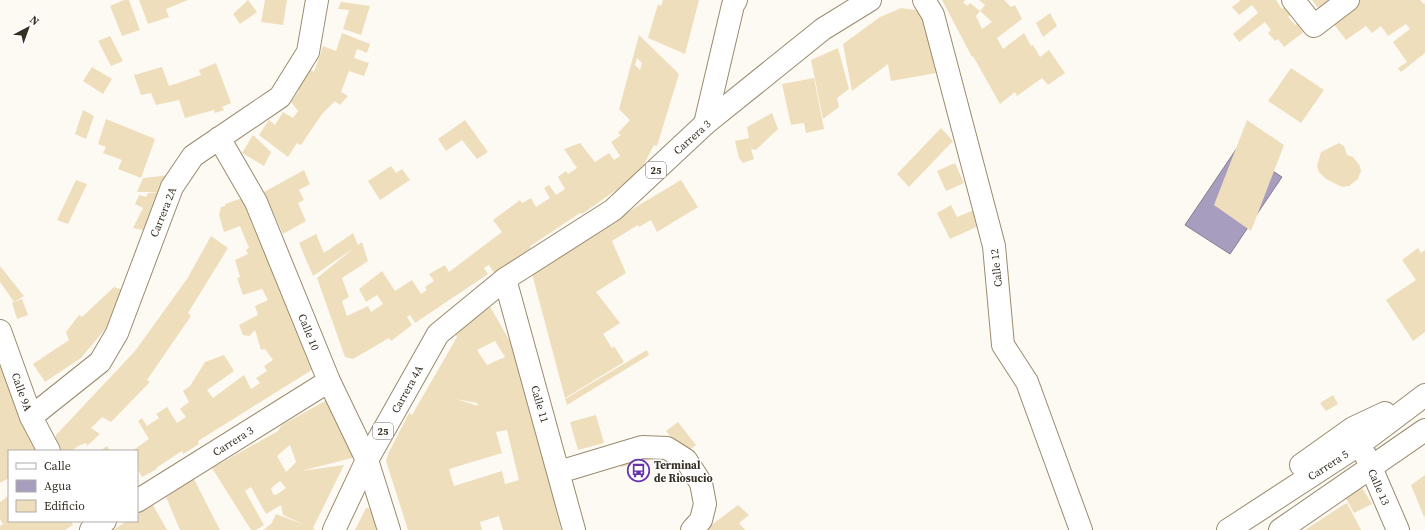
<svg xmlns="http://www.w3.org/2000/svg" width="1425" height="530" viewBox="0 0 1425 530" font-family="'Source Serif 4',serif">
  <rect width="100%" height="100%" fill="#fdfaf4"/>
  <path fill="#a79ebf" stroke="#857d90" d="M1237 148 1282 177 1230 254 1185 225Z"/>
  <path fill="#efdebc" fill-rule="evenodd" d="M124 0H129L140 30 122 36 110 6Z
    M139 0H188L166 9 169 17 148 24Z
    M248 0 257 12 240 24 233 14Z
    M265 0H287L283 25 261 22Z
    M663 0H699L685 54 648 38 658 4 661 6Z
    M942 0H966L963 2 967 6 970 3 980 11 985 5 979 0H1004L1011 7 1015 5 1022 19 997 38 1003 49 1024 33 1031 46 1033 45 1040 57 1049 50 1065 73 1048 85 1042 78 1017 96 1015 92 1000 104 973 56 972 57ZM980 11 992 22 982 29 976 16Z
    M1241 0H1276L1282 9 1286 6 1292 14 1288 17 1295 25 1298 23 1305 31 1284 47 1278 39 1275 41 1268 33 1271 30 1265 22 1239 42 1233 34 1258 13 1252 5 1239 15 1232 7Z
    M1312 0H1342L1323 14Z
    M1352 0H1420L1424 4 1425 3V53L1401 72 1398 68 1407 62 1393 42 1410 29 1406 24 1388 36 1381 26 1372 33 1366 26 1346 40 1329 18Z
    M341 2 370 6 361 35 343 29 349 10 338 9Z
    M901 8 923 11 936 73 891 81 888 64 852 91 843 44 880 17Z
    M1050 13 1057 26 1043 37 1036 23Z
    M342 33 370 44 367 53 357 49 354 58 369 63 364 76 349 71 341 92 348 96 340 105 335 101 322 114 301 145 297 143 288 157 259 135 269 120 275 125 283 112 293 118 298 111 291 102 299 91 295 86 310 69 314 72 323 46 336 51Z
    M639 35 679 74 657 146 654 145 639 174 582 214 580 213 532 245 530 246 531 248 494 273 489 265 484 268 488 274 415 323 410 315 407 317 412 325 391 341 389 338 353 359 345 357 317 278 354 248 313 276 299 243 316 234 324 253 353 233 358 245 362 242 368 261 342 278 349 297 342 301 347 316 368 306 371 312 383 304 377 295 366 302 359 289 382 271 395 291 412 280 421 294 427 290 425 287 434 281 429 274 445 265 449 272 502 232 493 220 520 200 522 203 531 198 536 207 550 198 544 188 549 185 556 195 565 189 558 177 566 171 568 174 577 168 564 149 580 143 595 162 609 153 614 160 620 156 611 142 621 135 618 133 630 120 619 109ZM637 58 642 63 640 70 635 65Z
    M110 36 123 61 111 66 98 41Z
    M838 48 849 89 837 98 839 107 823 119 811 60Z
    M216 63 231 103 222 107 224 110 215 113 214 110 185 118 179 100 156 105 151 93 141 95 134 75 162 67 169 86 201 75 199 70Z
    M92 67 112 79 103 94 83 81Z
    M1291 68 1324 90 1301 123 1268 101Z
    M814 78 824 129 806 133 804 123 791 125 782 84Z
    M83 110 94 116 86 139 75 134Z
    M772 113 778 129 756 150 751 149 754 159 743 163 739 158 735 141 749 138 747 127Z
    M106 119 155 139 141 178 118 169 122 160 103 153 106 147 98 144Z
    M465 120 488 152 477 159 462 140 446 151 438 139Z
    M1247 120 1284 145 1251 231 1214 205Z
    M941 128 953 141 909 187 897 174Z
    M253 135 271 152 264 166 242 153Z
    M1339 143 1344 146 1347 155 1353 157 1360 166 1361 171 1358 179 1349 186 1342 187 1326 179 1319 172 1317 166 1321 152Z
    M955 163 964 183 946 191 937 171Z
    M391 166 396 173 402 169 410 180 380 200 368 181Z
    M304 170 310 184 299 190 304 200 298 203 306 221 283 234 264 192Z
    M171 175 146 231 133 228 143 208 135 204 139 195 146 197 148 193 161 192H137L143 178Z
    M76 180 87 184 68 224 57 220Z
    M681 180 698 207 657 232 651 220 639 227 638 225 612 241 626 273 596 292 620 323 603 334 612 348 614 346 624 362 565 398 531 270Z
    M245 197 315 368 198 441 199 444 183 454 182 451 156 468 157 469 142 477 137 468V451H132L149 439 138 421 142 418 147 426 159 418 156 414 167 407 177 423 186 417 180 409 189 402 183 391 190 386 205 362 224 355 234 371 207 390 213 398 244 375 251 389 260 383 256 378 267 371 264 366 273 360 265 349 261 350 255 330 249 336 243 335 239 325 258 315 255 306 268 300 262 289 243 295 237 278 240 277 235 260 248 254 246 250 249 248 240 226 224 232 219 215 221 207 225 206V204Z
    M951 205 957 217 974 210 981 225 950 239 937 213Z
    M211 236 228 248 188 313 191 316 147 380 150 382 111 422 102 417 91 428 100 434 87 446 86 443 78 446 72 451H60L55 441 56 435 135 351 187 279Z
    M1418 248 1421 253 1425 250V332L1413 341 1386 300 1416 280 1402 260Z
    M0 266 24 296 14 302 22 299 28 315 17 319 12 303 14 302 0 282Z
    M114 287 127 291 106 328 81 358 45 382 33 364 69 340 66 332 79 315 82 317Z
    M488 303 516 352 530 416H534L561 530H503L499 516 480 522 482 530H408L386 461 388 454 409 413 412 415 457 337 452 328ZM495 341 505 357 487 365 477 350ZM456 399 477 403 478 406ZM507 430 519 480 505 484 502 471 454 486 449 469 502 453 496 432Z
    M647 350 649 355 567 405 565 399Z
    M0 366 37 451H9V478L0 483Z
    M1333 395 1338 404 1326 411 1320 403Z
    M334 396 355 451 352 458 301 471 344 465 313 528 315 530H263L271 524 276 514 305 525 283 515 281 505 266 514 251 487 245 491 264 525 256 530H251L212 468 278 431 282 425ZM290 445 296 462 286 472 277 456ZM280 481 286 488 276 495 273 494 271 488Z
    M596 415 604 443 578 450 570 422Z
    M678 422 696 445 684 454 666 431Z
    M107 446 110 451H100Z
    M648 456 649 460 639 462 638 458Z
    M629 460 630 465 621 467 620 463Z
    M1425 475V516L1424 517 1411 485Z
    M193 477 202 495 220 530H180L166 497Z
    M1361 486 1372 504 1354 513 1344 495Z
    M8 496 9 521H71L73 525 65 530H0V526L3 524 0 519V502Z
    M1347 503 1361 530H1305L1343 505Z
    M153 505 167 530H113L127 521H137V515Z
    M738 505 749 515 739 523 745 530H705Z
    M366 508 376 509 382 530H355Z"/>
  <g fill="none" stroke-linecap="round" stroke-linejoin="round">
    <defs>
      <path id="minor" d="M924 0 933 15 994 246 1003 345 1027 382 1081 530
        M1293 0 1314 26 1348 0
        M705 124 733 5 736 0
        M219 138 256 202 329 381 367 460 389 530
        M505 279 574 530
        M0 331 31 417 49 451
        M31 417 100 362 117 333 172 187 193 156 280 97 308 52 317 0
        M1366 456 1398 530
        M1301 465 1353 428 1385 413
        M559 472 642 447 667 448 686 460 701 483 705 504 701 520 692 530
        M137 501 329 381
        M91 530 105 521
        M1228 530 1360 444 1425 395
        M1280 530 1425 430"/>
      <path id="major" d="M334 530 367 460 438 334 505 279 613 210 705 124 823 29 870 0"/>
    </defs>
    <use href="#minor" stroke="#9a8b6e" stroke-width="24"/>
    <use href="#major" stroke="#9a8b6e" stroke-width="24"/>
    <use href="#minor" stroke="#fff" stroke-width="22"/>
    <use href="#major" stroke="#fff" stroke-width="22"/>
  </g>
  <defs>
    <symbol id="bus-ring" viewBox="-11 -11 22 22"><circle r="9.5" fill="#fff" stroke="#63a" stroke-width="1.5"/><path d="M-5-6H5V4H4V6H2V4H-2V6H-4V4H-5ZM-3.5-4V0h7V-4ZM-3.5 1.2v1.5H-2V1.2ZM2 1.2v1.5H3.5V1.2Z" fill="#63a"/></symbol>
  </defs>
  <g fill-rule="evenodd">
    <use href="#bus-ring" x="626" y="458" width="25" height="25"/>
  </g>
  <g text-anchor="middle" stroke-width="3" stroke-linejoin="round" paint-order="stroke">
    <g fill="#fff" stroke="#726e66" stroke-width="1">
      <rect x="646" y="162" width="20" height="16" rx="3"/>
      <rect x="373" y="423" width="20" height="16" rx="3"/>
    </g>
    <g font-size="10" font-weight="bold" fill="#363024">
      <text x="656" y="174">25</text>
      <text x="383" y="435">25</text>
    </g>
    <g font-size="11" fill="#363024" stroke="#fff">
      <text transform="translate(692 137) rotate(-42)" y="4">Carrera 3</text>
      <text transform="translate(163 212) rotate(-68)" y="4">Carrera 2A</text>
      <text transform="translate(996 268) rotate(-96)" y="4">Calle 12</text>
      <text transform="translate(309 332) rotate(68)" y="4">Calle 10</text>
      <text transform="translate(407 389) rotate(-61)" y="4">Carrera 4A</text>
      <text transform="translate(22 392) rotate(70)" y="4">Calle 9A</text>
      <text transform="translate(540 404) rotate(74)" y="4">Calle 11</text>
      <text transform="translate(233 441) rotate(-32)" y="4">Carrera 3</text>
      <text transform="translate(1328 465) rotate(-33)" y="4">Carrera 5</text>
      <text transform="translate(1379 487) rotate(67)" y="4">Calle 13</text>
    </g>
    <g font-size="11" font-weight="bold" fill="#363024" stroke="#fff" text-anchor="start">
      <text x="654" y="469">Terminal<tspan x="654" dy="13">de Riosucio</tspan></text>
    </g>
  </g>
  <rect x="8" y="450" width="130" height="72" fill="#ffffff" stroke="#afaca7"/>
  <rect x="16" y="463" width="20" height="6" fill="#ffffff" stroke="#afaca7"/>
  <text x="44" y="470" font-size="12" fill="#363024">Calle</text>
  <rect x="16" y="480" width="20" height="12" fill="#a79ebf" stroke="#afaca7"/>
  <text x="44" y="490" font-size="12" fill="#363024">Agua</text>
  <rect x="16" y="500" width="20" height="12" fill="#efdebc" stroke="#afaca7"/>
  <text x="44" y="510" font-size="12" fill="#363024">Edificio</text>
  <g transform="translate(28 28) rotate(41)" stroke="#ffffff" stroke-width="3" paint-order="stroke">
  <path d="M0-3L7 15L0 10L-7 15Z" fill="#363024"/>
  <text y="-6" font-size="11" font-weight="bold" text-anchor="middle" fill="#363024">N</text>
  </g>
</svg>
